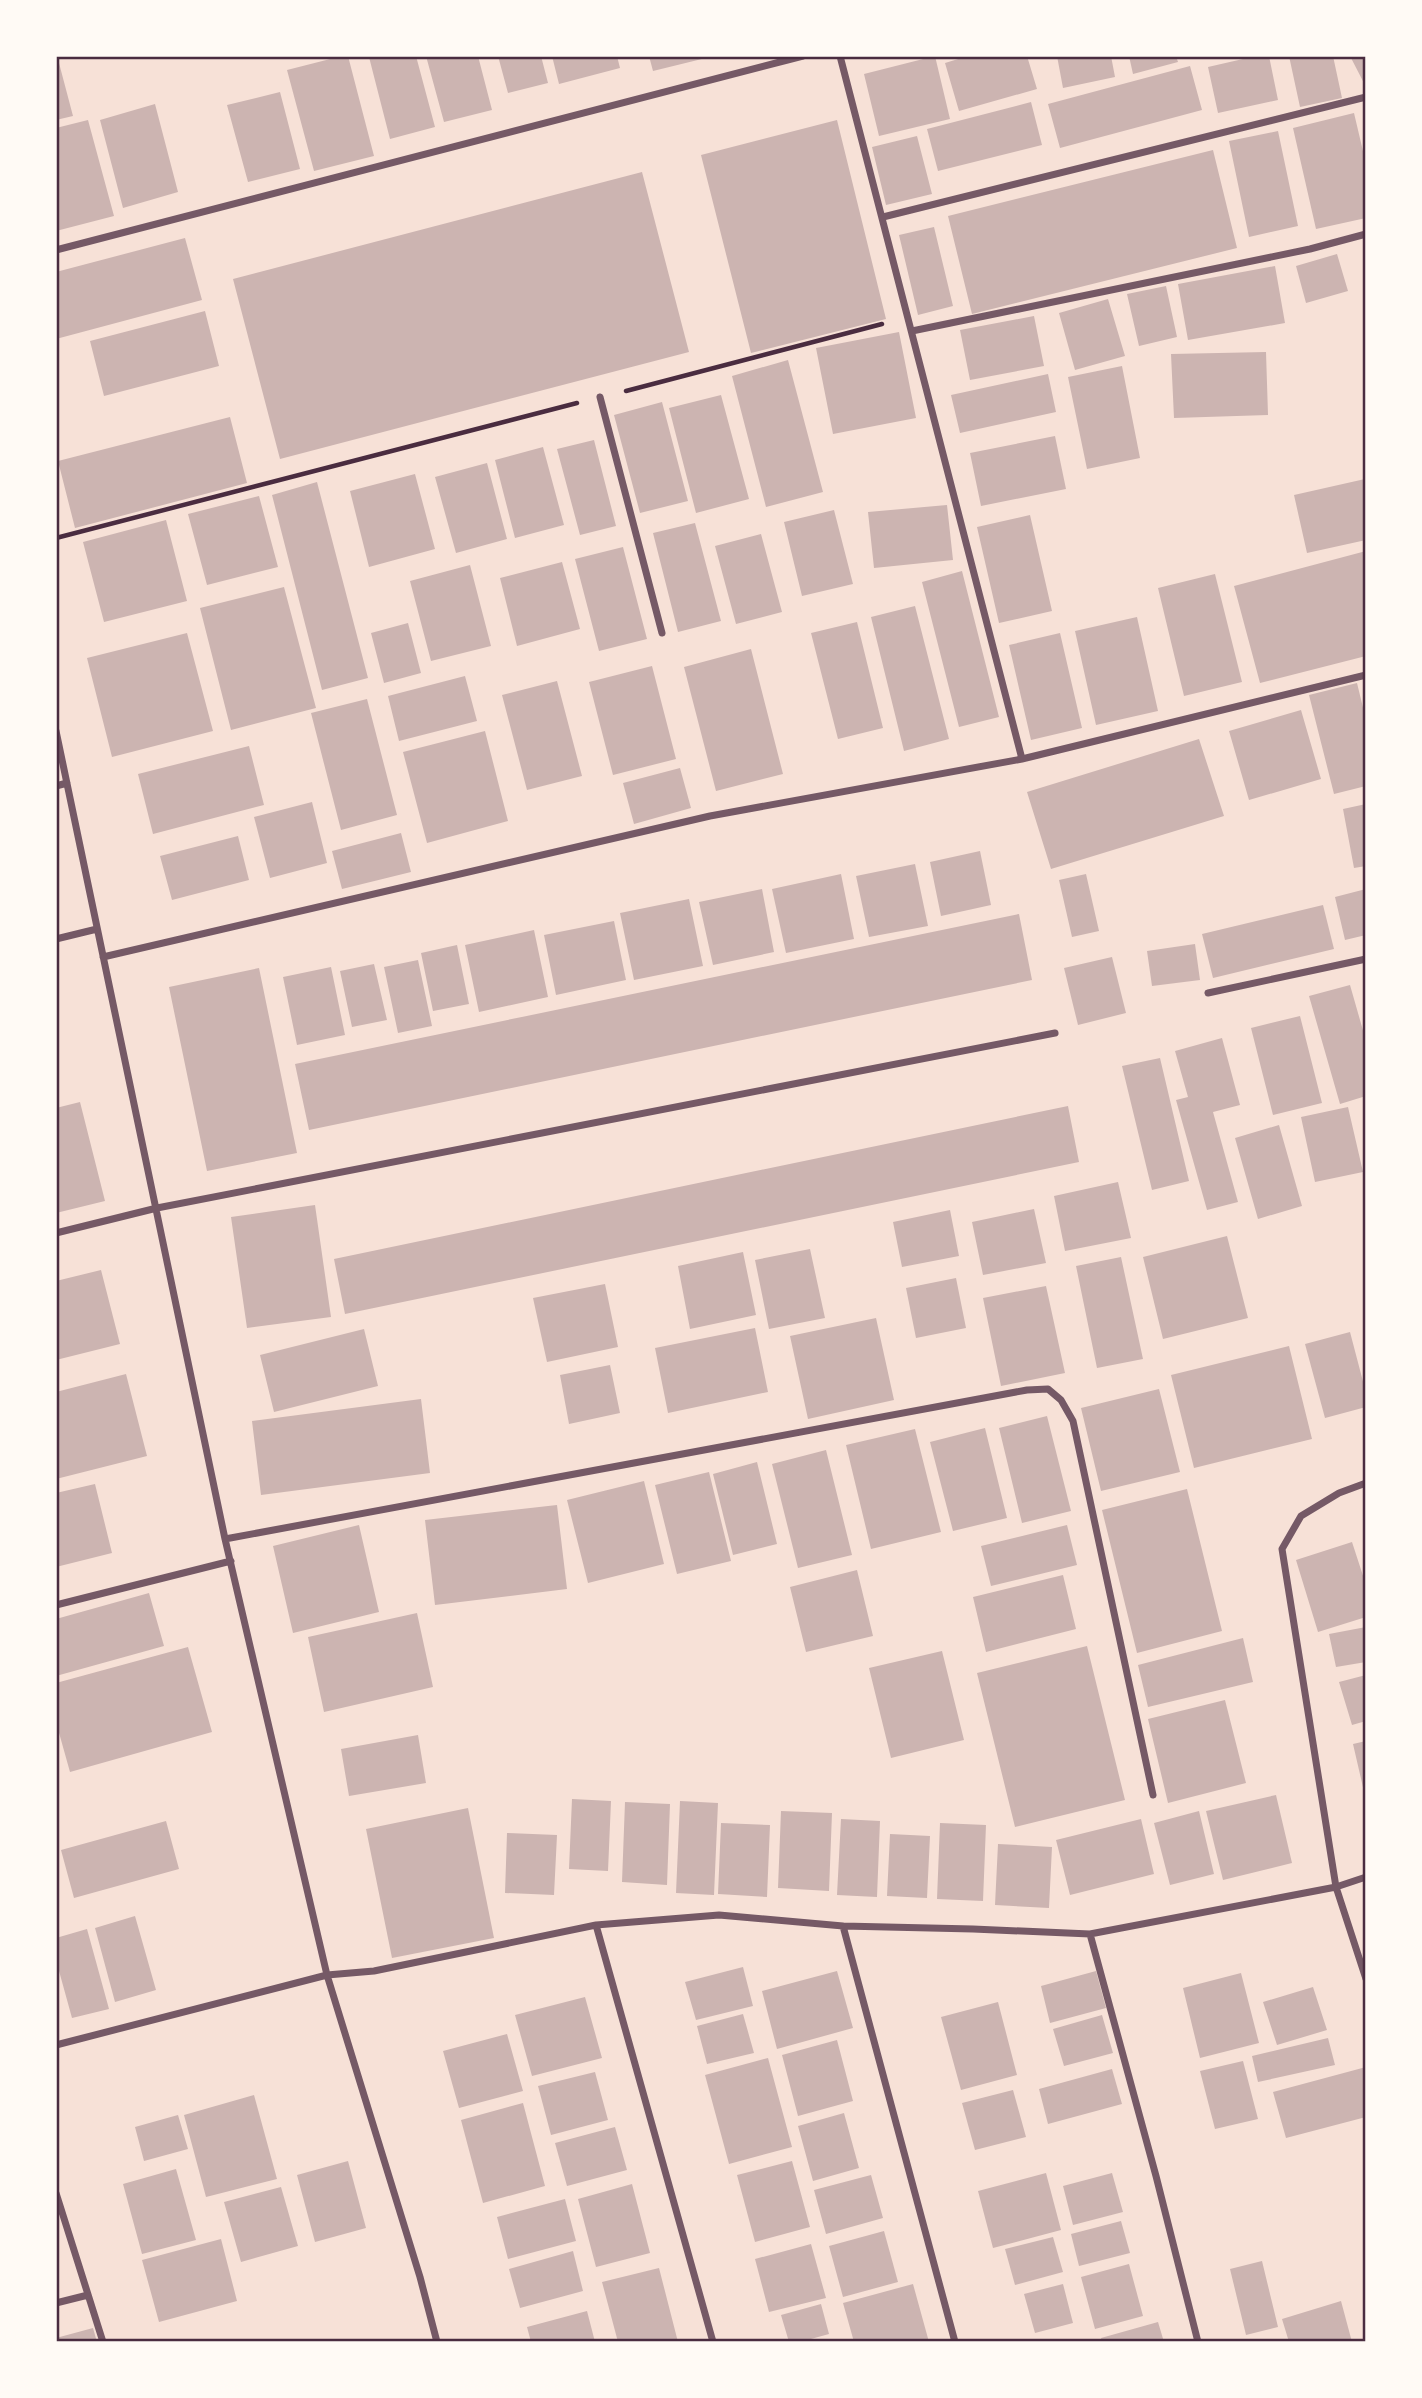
<svg xmlns="http://www.w3.org/2000/svg" width="1422" height="2398" viewBox="0 0 1422 2398" font-family="'Alegreya Sans',sans-serif">
  <rect width="100%" height="100%" fill="#f7e1d7"/>
  <path fill="#ccb4b1" d="M342 56H348L374 156 314 171 287 70Z
    M416 56 435 127 390 139 369 57Z
    M426 56H478L492 110 444 122Z
    M498 56H541L548 83 508 93Z
    M552 56H617L620 68 559 84Z
    M649 56H710V57L653 71Z
    M935 56 950 119 879 136 864 74Z
    M968 56H1027L1037 89 959 111 945 63Z
    M1057 56H1111L1115 77 1063 88Z
    M1129 56H1176L1178 62 1133 74Z
    M1256 56H1269L1278 100 1218 113 1208 67Z
    M1289 56H1333L1342 98 1300 107Z
    M1350 56H1366V87Z
    M56 63H59L73 116 56 120Z
    M1190 66 1202 110 1060 148 1048 104Z
    M280 92 300 169 248 182 227 105Z
    M1031 102 1042 145 938 171 927 129Z
    M155 104 178 192 123 208 100 120Z
    M1354 113 1366 164V218L1316 229 1293 128Z
    M88 120 114 216 56 231V128Z
    M837 120 886 319 751 353 701 155Z
    M1278 131 1298 226 1249 237 1229 141Z
    M917 136 932 194 886 205 872 147Z
    M1213 150 1237 248 972 314 948 216Z
    M642 172 689 352 280 459 233 279Z
    M934 227 953 306 918 315 899 235Z
    M185 238 202 300 56 339V272Z
    M1337 254 1348 291 1306 303 1296 266Z
    M1275 266 1285 323 1188 340 1178 284Z
    M1166 286 1177 337 1139 346 1127 294Z
    M1108 299 1125 356 1075 370 1059 313Z
    M205 311 219 366 104 396 90 341Z
    M1034 316 1044 366 970 380 960 330Z
    M899 332 916 418 833 434 816 348Z
    M1266 352 1268 415 1174 418 1171 354Z
    M788 360 823 492 766 507 732 376Z
    M1122 366 1140 458 1087 469 1068 377Z
    M1048 374 1056 412 960 433 951 395Z
    M721 395 749 499 696 513 669 408Z
    M662 402 688 501 640 513 614 415Z
    M230 417 247 483 75 528 58 461Z
    M1055 436 1066 489 981 506 970 453Z
    M594 440 616 526 580 535 557 449Z
    M543 447 564 525 515 538 495 460Z
    M487 463 507 539 456 553 435 477Z
    M415 474 435 549 369 567 350 491Z
    M1365 479 1366 540 1307 553 1294 495Z
    M317 482 368 678 322 690 272 495Z
    M259 496 278 567 207 585 188 514Z
    M947 505 953 560 874 568 868 512Z
    M834 510 853 584 802 596 784 522Z
    M1030 515 1052 611 999 623 977 527Z
    M166 520 187 601 104 622 83 542Z
    M695 523 721 621 678 632 653 533Z
    M761 534 782 612 736 624 715 546Z
    M623 547 647 639 599 651 575 559Z
    M1366 551V656L1260 683 1234 586Z
    M562 562 580 629 517 646 500 578Z
    M470 565 491 646 431 661 410 581Z
    M962 571 999 717 959 727 922 582Z
    M1215 574 1242 682 1184 696 1158 588Z
    M284 587 316 708 231 730 200 608Z
    M915 606 949 739 904 751 871 617Z
    M1137 617 1158 711 1096 725 1075 631Z
    M857 622 883 728 838 739 811 633Z
    M408 623 421 673 384 683 371 633Z
    M187 633 213 731 112 757 87 658Z
    M1060 633 1082 728 1031 740 1009 645Z
    M751 649 783 774 716 791 684 667Z
    M652 666 676 759 613 775 589 682Z
    M465 676 477 721 399 741 388 696Z
    M557 681 582 776 527 790 502 695Z
    M1357 683 1366 720V786L1334 794 1309 695Z
    M367 699 397 815 341 830 311 713Z
    M1301 710 1321 779 1249 800 1229 731Z
    M485 731 508 821 427 843 403 752Z
    M1199 739 1224 816 1051 869 1027 792Z
    M249 746 264 805 153 834 138 774Z
    M680 768 691 808 634 824 623 783Z
    M312 802 327 863 270 878 254 817Z
    M1366 804V866L1354 868 1343 809Z
    M401 833 411 872 342 889 332 851Z
    M238 836 249 880 172 900 160 856Z
    M980 851 991 905 941 916 930 862Z
    M915 864 928 926 869 937 856 876Z
    M841 874 854 939 786 953 772 889Z
    M1086 874 1099 931 1072 937 1059 880Z
    M762 889 774 952 713 965 699 902Z
    M1366 889V935L1345 940 1335 897Z
    M689 899 703 966 634 980 620 913Z
    M1323 905 1334 949 1213 978 1202 934Z
    M1019 914 1032 980 309 1130 295 1064Z
    M614 921 626 980 556 995 544 935Z
    M534 930 548 997 479 1012 465 945Z
    M1195 944 1200 980 1152 986 1147 951Z
    M457 945 469 1004 433 1011 421 953Z
    M1112 957 1126 1013 1078 1025 1064 968Z
    M418 960 432 1026 398 1033 384 967Z
    M374 964 387 1020 352 1027 340 971Z
    M331 967 345 1035 297 1045 283 977Z
    M259 968 297 1153 207 1171 169 987Z
    M1350 985 1366 1041V1096L1340 1104 1309 996Z
    M1300 1016 1322 1103 1273 1115 1251 1028Z
    M1222 1038 1240 1105 1213 1112 1238 1202 1207 1210 1176 1100 1188 1097 1175 1051Z
    M1160 1058 1189 1181 1152 1190 1122 1066Z
    M80 1102 105 1201 56 1213V1108Z
    M1068 1106 1079 1162 345 1314 334 1259Z
    M1348 1107 1363 1172 1315 1182 1301 1117Z
    M1279 1125 1302 1206 1258 1219 1235 1138Z
    M1118 1182 1131 1238 1065 1251 1054 1196Z
    M315 1205 331 1317 247 1328 231 1217Z
    M1034 1209 1046 1263 983 1275 972 1222Z
    M950 1210 959 1256 902 1267 893 1222Z
    M1227 1236 1248 1318 1163 1339 1143 1257Z
    M810 1249 825 1318 769 1329 755 1260Z
    M743 1252 756 1315 690 1329 678 1266Z
    M1121 1257 1143 1359 1097 1368 1076 1266Z
    M101 1270 120 1344 56 1360V1281Z
    M956 1278 966 1328 916 1338 906 1288Z
    M605 1284 618 1347 547 1362 533 1298Z
    M1046 1286 1065 1373 1001 1386 983 1298Z
    M876 1318 894 1400 808 1419 790 1336Z
    M755 1328 768 1392 668 1413 655 1348Z
    M364 1329 378 1386 274 1412 260 1355Z
    M1350 1332 1366 1393V1407L1325 1418 1305 1344Z
    M1289 1346 1312 1439 1194 1468 1171 1375Z
    M610 1365 620 1413 569 1424 560 1375Z
    M126 1374 147 1456 56 1479V1392Z
    M1159 1389 1180 1472 1101 1491 1081 1408Z
    M421 1399 430 1473 261 1495 252 1421Z
    M1047 1416 1071 1511 1022 1523 999 1428Z
    M985 1428 1007 1518 953 1531 930 1442Z
    M915 1429 941 1532 871 1549 846 1445Z
    M826 1450 852 1555 798 1568 772 1464Z
    M757 1462 777 1544 733 1555 713 1474Z
    M709 1472 731 1561 677 1574 655 1485Z
    M644 1481 664 1564 588 1583 567 1500Z
    M95 1484 112 1553 56 1567V1493Z
    M1187 1489 1222 1631 1137 1653 1102 1510Z
    M557 1505 567 1589 435 1605 425 1520Z
    M359 1525 379 1612 293 1633 273 1546Z
    M1067 1525 1077 1565 991 1586 981 1546Z
    M1352 1542 1366 1585V1617L1318 1632 1296 1560Z
    M857 1570 873 1636 806 1652 790 1587Z
    M1063 1575 1076 1629 986 1652 973 1597Z
    M149 1593 164 1646 56 1676V1619Z
    M417 1613 433 1687 324 1712 308 1637Z
    M1366 1627V1662L1336 1667 1329 1634Z
    M1243 1638 1253 1682 1148 1707 1138 1665Z
    M1087 1646 1125 1800 1015 1827 977 1673Z
    M188 1647 212 1732 70 1772 56 1722V1683Z
    M942 1651 964 1740 891 1758 869 1668Z
    M1366 1675V1721L1352 1725 1339 1682Z
    M1225 1700 1246 1783 1168 1803 1148 1719Z
    M418 1735 426 1783 349 1796 341 1749Z
    M1366 1741V1796H1365L1353 1744Z
    M1276 1795 1292 1863 1223 1880 1206 1811Z
    M572 1799 611 1801 608 1871 569 1869Z
    M680 1801 718 1803 714 1895 676 1893Z
    M625 1802 670 1804 667 1885 622 1882Z
    M468 1808 494 1938 392 1958 366 1829Z
    M781 1811 832 1813 829 1891 778 1888Z
    M1199 1811 1214 1874 1170 1885 1154 1823Z
    M841 1819 880 1821 877 1897 837 1895Z
    M1141 1819 1154 1874 1070 1895 1056 1840Z
    M166 1821 179 1869 74 1898 61 1850Z
    M721 1823 770 1825 767 1897 718 1894Z
    M940 1823 986 1825 983 1901 937 1899Z
    M507 1833 557 1835 554 1895 505 1893Z
    M890 1834 930 1836 927 1898 887 1896Z
    M998 1844 1052 1847 1049 1908 995 1905Z
    M135 1916 156 1990 115 2002 95 1928Z
    M87 1929 109 2009 72 2018 56 1960V1938Z
    M743 1967 753 2006 696 2020 685 1982Z
    M837 1971 853 2028 777 2049 762 1991Z
    M1096 1971 1106 2008 1050 2023 1041 1986Z
    M1241 1973 1259 2043 1200 2058 1183 1988Z
    M1313 1987 1327 2030 1277 2045 1263 2002Z
    M585 1997 602 2058 532 2076 515 2015Z
    M998 2002 1017 2075 961 2090 941 2017Z
    M743 2014 754 2053 707 2064 697 2026Z
    M1102 2015 1113 2053 1064 2066 1053 2029Z
    M507 2034 523 2091 459 2108 443 2051Z
    M1328 2038 1335 2065 1258 2082 1252 2056Z
    M837 2040 853 2101 798 2116 782 2055Z
    M768 2058 792 2147 729 2164 705 2075Z
    M1243 2061 1258 2119 1215 2129 1200 2071Z
    M1366 2067V2117L1286 2138 1273 2092Z
    M1112 2069 1122 2104 1048 2124 1039 2089Z
    M595 2072 608 2120 551 2135 538 2086Z
    M1013 2090 1026 2137 975 2150 962 2103Z
    M254 2095 277 2179 206 2197 184 2115Z
    M523 2103 545 2186 483 2203 461 2120Z
    M844 2113 859 2168 813 2181 798 2126Z
    M178 2115 188 2149 144 2161 135 2127Z
    M615 2127 627 2170 567 2186 555 2143Z
    M348 2161 366 2228 315 2242 297 2175Z
    M792 2161 810 2227 755 2242 737 2175Z
    M176 2169 196 2240 142 2254 123 2184Z
    M1046 2173 1061 2230 993 2248 978 2191Z
    M1112 2173 1123 2212 1073 2225 1063 2186Z
    M871 2175 883 2218 826 2234 814 2190Z
    M632 2184 650 2253 596 2267 578 2199Z
    M281 2187 298 2246 241 2262 224 2202Z
    M565 2199 576 2241 508 2259 497 2217Z
    M1121 2221 1130 2253 1079 2266 1071 2234Z
    M884 2231 898 2282 843 2297 829 2246Z
    M1053 2237 1063 2272 1015 2285 1005 2249Z
    M221 2239 237 2301 159 2322 142 2260Z
    M811 2244 826 2298 769 2312 755 2259Z
    M573 2251 583 2291 520 2308 509 2269Z
    M1262 2261 1278 2327 1246 2335 1230 2269Z
    M1129 2264 1143 2316 1095 2329 1081 2277Z
    M659 2268 678 2342H618L602 2282Z
    M913 2284 929 2342H854L843 2303Z
    M1063 2284 1073 2323 1035 2333 1024 2294Z
    M1341 2301 1352 2342H1289L1282 2319Z
    M821 2304 829 2334 800 2342H789L781 2315Z
    M587 2311 595 2342H531L527 2327Z
    M1158 2322 1164 2342H1102L1101 2338Z
    M93 2328 97 2342H56V2338Z"/>
  <g fill="none" stroke-linecap="round" stroke-linejoin="round">
    <path stroke="#4a2c40" stroke-width="4.5" d="M626 391 882 324
      M56 538 577 403"/>
    <path stroke="#755966" stroke-width="7" d="M840 56 1022 759
      M883 217 1366 97
      M56 250 803 56
      M912 331 1310 249 1366 234
      M600 397 662 633
      M56 731 225 1539 327 1975 420 2277 437 2342
      M56 786 67 783
      M56 939 97 929
      M103 957 710 816 1022 759 1366 675
      M1208 993 1366 959
      M56 1233 157 1208 1055 1033
      M1366 1483 1339 1493 1301 1516 1282 1549 1336 1887 1366 1979
      M225 1539 1027 1390 1048 1389 1061 1400 1073 1421 1153 1795
      M56 1605 231 1561
      M596 1925 713 2342
      M843 1926 955 2342
      M1090 1934 1156 2176 1198 2342
      M56 2045 327 1975 374 1971 596 1925 719 1915 843 1926 973 1929 1090 1934 1336 1887 1366 1877
      M56 2193 103 2342
      M56 2303 88 2295"/>
  </g>
  <rect width="1422" height="2398" fill="none" stroke="#fffaf5" stroke-width="116"/>
  <rect x="58" y="58" width="1306" height="2282" fill="none" stroke="#4a2c40" stroke-width="2.5"/>
</svg>
